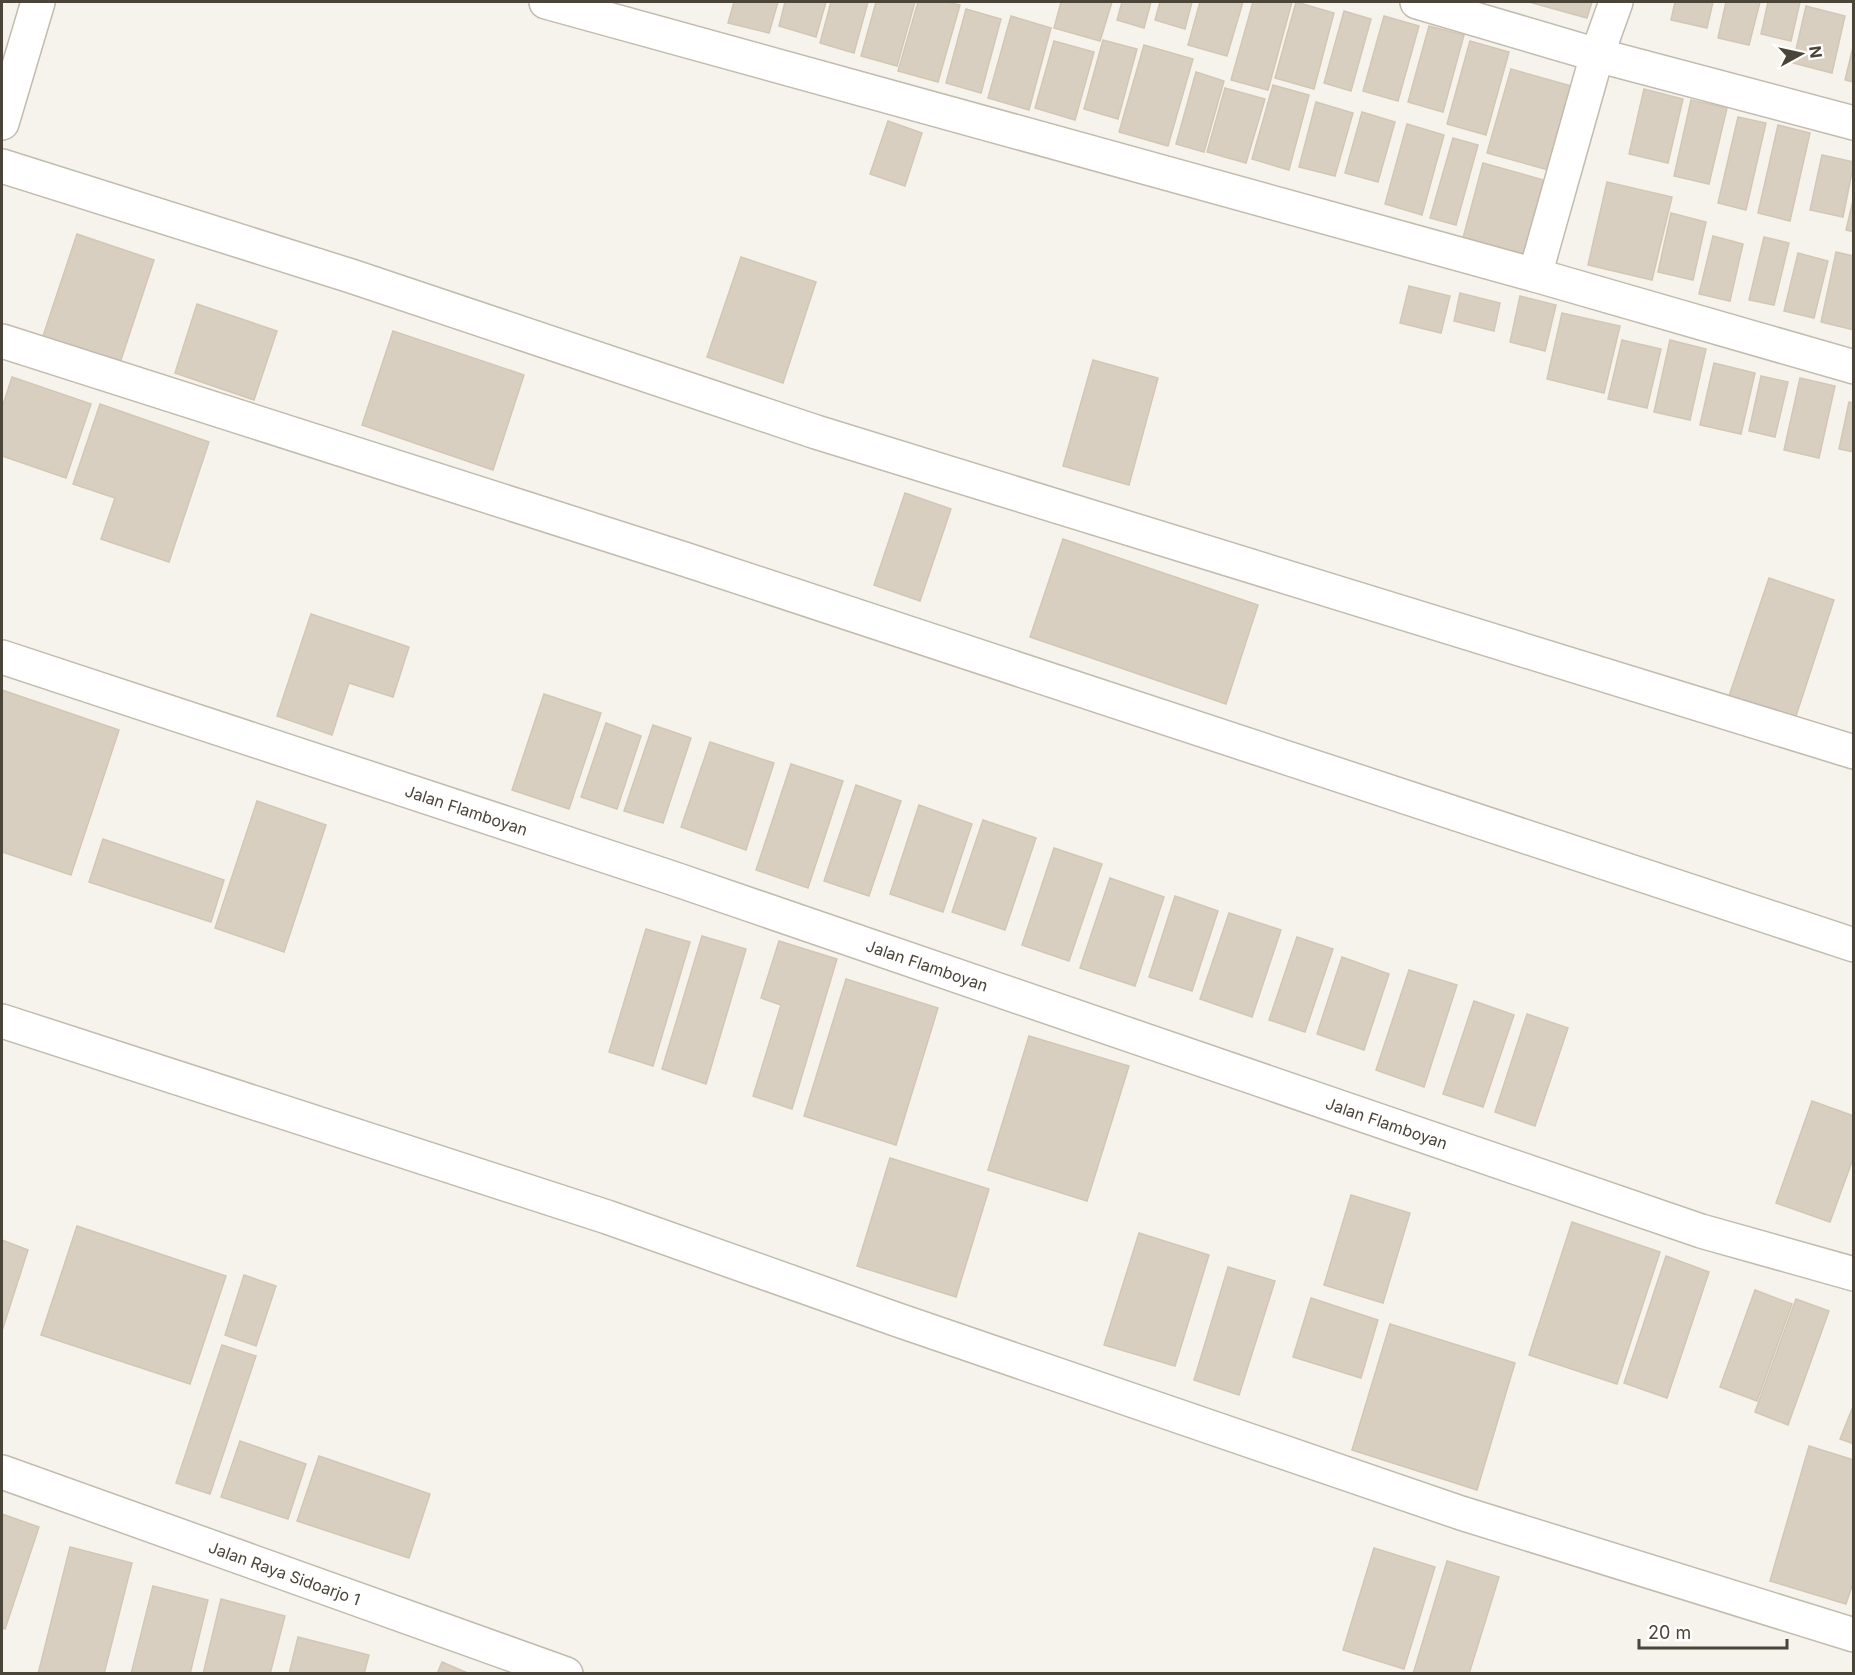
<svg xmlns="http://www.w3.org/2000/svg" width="1855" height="1675" viewBox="0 0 1855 1675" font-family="Inter,sans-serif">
  <rect width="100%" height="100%" fill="#f6f3ec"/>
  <path fill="#d8cfc1" stroke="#d3c7b4" stroke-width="1.5" d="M734 2H778L769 33 728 23Z
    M785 2H826L816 37 779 26Z
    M831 2H868L854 53 820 43Z
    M876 2H915L897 66 861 56Z
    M918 2H947L960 5 938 82 898 71Z
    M1061 2H1112L1100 41 1054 28Z
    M1122 2H1151L1144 28 1117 20Z
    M1160 2H1192L1185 29 1155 20Z
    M1200 2H1243L1227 56 1188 45Z
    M1253 2H1292L1268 90 1231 80Z
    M1296 2 1334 13 1314 89 1275 78Z
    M1529 2H1592L1587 18Z
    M1675 2H1713L1707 28 1671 20Z
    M1726 2H1760L1749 45 1718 38Z
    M1768 2H1800L1791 41 1761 34Z
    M1806 6 1845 16 1832 73 1793 63Z
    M966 9 1001 19 981 93 946 83Z
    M1344 11 1371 19 1351 91 1324 83Z
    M1011 16 1051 28 1029 110 988 98Z
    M1384 16 1419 26 1398 101 1363 91Z
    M1429 26 1464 35 1443 112 1408 102Z
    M1103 40 1137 49 1118 119 1084 109Z
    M1054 41 1094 52 1075 120 1035 108Z
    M1470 41 1509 52 1486 135 1447 124Z
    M1854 43V82L1845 80Z
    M1144 45 1193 59 1168 146 1119 132Z
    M1511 69 1575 87 1552 171 1487 153Z
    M1196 72 1224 81 1204 152 1176 144Z
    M1273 85 1309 95 1289 170 1252 159Z
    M1225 88 1265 99 1246 163 1207 152Z
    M1644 89 1683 99 1668 163 1629 154Z
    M1691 100 1727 108 1709 184 1674 176Z
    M1316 102 1353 113 1335 176 1299 167Z
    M1362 112 1395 122 1378 182 1345 173Z
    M1738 117 1766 123 1746 210 1718 203Z
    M888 121 922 133 905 186 870 174Z
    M1407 124 1444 135 1422 215 1385 204Z
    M1778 125 1810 133 1790 221 1758 213Z
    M1453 138 1478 145 1456 225 1430 218Z
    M1822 155 1854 162 1843 217 1810 210Z
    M1483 163 1547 181 1526 255 1463 238Z
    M1607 182 1672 197 1652 280 1588 265Z
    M1854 196V232L1846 230Z
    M1671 213 1706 222 1693 280 1658 272Z
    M77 234 154 260 117 372 40 345Z
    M1713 236 1743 244 1730 301 1699 294Z
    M1764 237 1789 243 1774 305 1749 300Z
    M1836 252 1854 256V330L1821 322Z
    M1798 253 1828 261 1814 318 1784 311Z
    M741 257 816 282 783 383 707 357Z
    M1409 286 1450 296 1441 333 1400 323Z
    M1460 293 1500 303 1494 331 1454 321Z
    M1520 296 1556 305 1545 351 1510 342Z
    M197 304 277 331 254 400 175 373Z
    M1562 313 1620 326 1604 393 1547 379Z
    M393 331 524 375 493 470 362 425Z
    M1622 340 1661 349 1647 408 1608 399Z
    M1670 340 1706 349 1690 420 1654 412Z
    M1093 360 1158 378 1129 485 1063 466Z
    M1714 363 1755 373 1741 434 1700 425Z
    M1761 376 1788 382 1775 437 1749 431Z
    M12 377 91 404 66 478 2 456V408Z
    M1800 378 1835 386 1819 458 1784 450Z
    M1849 402 1854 403V452L1839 449Z
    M100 404 209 442 169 562 101 539 115 498 73 484Z
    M905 493 951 509 920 601 874 585Z
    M1063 539 1258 605 1226 704 1030 637Z
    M1769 578 1834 600 1795 719 1729 696Z
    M311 614 409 647 393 697 349 683 332 735 277 716Z
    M2 690 119 730 71 875 2 852Z
    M544 694 601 713 569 809 512 790Z
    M606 723 641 736 617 809 581 797Z
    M653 725 691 738 663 823 624 811Z
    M710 742 774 763 746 850 681 827Z
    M791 764 843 781 808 888 756 870Z
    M856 785 901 801 869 896 824 881Z
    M257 801 326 825 284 952 215 928Z
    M919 805 972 824 943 912 890 894Z
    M983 820 1036 838 1005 930 952 912Z
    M103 839 224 880 211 922 89 882Z
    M1054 848 1102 864 1069 961 1022 945Z
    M1110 878 1164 897 1135 986 1080 968Z
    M1175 896 1218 911 1192 991 1149 977Z
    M1229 913 1281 930 1252 1017 1200 999Z
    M646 929 690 942 653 1066 609 1052Z
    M702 936 746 949 706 1084 662 1069Z
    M1297 937 1333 949 1305 1032 1269 1020Z
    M779 941 837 959 792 1109 753 1096 781 1005 761 998Z
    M1342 957 1389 974 1364 1050 1317 1034Z
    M1409 970 1457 985 1424 1087 1376 1070Z
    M846 979 938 1008 896 1145 804 1116Z
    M1474 1001 1514 1015 1483 1107 1443 1094Z
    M1527 1014 1568 1028 1535 1126 1495 1112Z
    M1029 1036 1129 1066 1087 1201 988 1170Z
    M1812 1101 1854 1116V1156L1830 1222 1776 1203Z
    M890 1158 989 1189 956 1297 857 1266Z
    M1351 1195 1410 1213 1383 1303 1324 1285Z
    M1572 1222 1660 1252 1617 1384 1529 1355Z
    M77 1226 226 1276 190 1384 41 1335Z
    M1139 1233 1209 1255 1175 1366 1104 1345Z
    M2 1240 28 1250 2 1331Z
    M1666 1256 1709 1272 1667 1398 1624 1383Z
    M1228 1267 1275 1281 1239 1395 1194 1380Z
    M244 1275 276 1286 256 1346 225 1335Z
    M1755 1290 1792 1304 1757 1401 1720 1387Z
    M1311 1298 1378 1320 1361 1378 1293 1357Z
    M1796 1299 1829 1311 1788 1425 1755 1412Z
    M1390 1324 1515 1363 1477 1490 1352 1450Z
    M222 1345 256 1356 210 1494 176 1483Z
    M1854 1404V1444L1840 1439Z
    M240 1441 306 1464 288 1519 221 1497Z
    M1809 1446 1854 1460V1580L1846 1604 1770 1581Z
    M319 1456 430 1494 409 1558 297 1521Z
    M2 1514 39 1527 5 1629 2 1628Z
    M70 1547 132 1563 104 1674H38Z
    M1374 1548 1435 1567 1404 1669 1343 1650Z
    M1447 1561 1499 1577 1469 1674H1413Z
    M153 1586 208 1600 190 1674H131Z
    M221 1599 285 1616 270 1674H203Z
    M298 1637 369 1655 364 1674H289Z
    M442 1662 470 1674H437Z"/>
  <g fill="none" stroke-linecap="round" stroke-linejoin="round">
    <defs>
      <g id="minor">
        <path d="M546 2 1535 275 1854 367"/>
        <path d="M1417 2 1597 55 1854 123"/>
        <path d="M2 166 351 276 816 432 1854 752"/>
        <path d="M1535 275 1597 55 1616 2"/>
        <path d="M2 341 684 559 1854 945"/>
        <path id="s1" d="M2 657 669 877 1701 1231 1854 1274"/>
        <path d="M2 1021 607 1217 898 1320 1461 1513 1854 1635"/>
      </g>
      <g id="tertiary">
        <path d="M2 123 38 2"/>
        <path id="s2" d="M2 1472 566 1674"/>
      </g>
    </defs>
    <use href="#minor" stroke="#c2bbae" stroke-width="36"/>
    <use href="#tertiary" stroke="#c2bbae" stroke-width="36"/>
    <use href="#minor" stroke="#fff" stroke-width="33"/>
    <use href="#tertiary" stroke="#fff" stroke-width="33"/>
  </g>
  <g text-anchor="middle" stroke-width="4.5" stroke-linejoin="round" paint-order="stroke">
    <g font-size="16" fill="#4b4439" stroke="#fff">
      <text dy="6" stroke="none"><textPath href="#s1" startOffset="489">Jalan Flamboyan</textPath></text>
      <text dy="6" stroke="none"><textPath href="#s1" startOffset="975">Jalan Flamboyan</textPath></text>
      <text dy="6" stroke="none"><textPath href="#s1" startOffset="1461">Jalan Flamboyan</textPath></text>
      <text dy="6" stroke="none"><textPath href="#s2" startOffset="300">Jalan Raya Sidoarjo 1</textPath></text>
    </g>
  </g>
  <rect width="1855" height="1675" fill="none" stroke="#4b4439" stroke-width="6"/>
  <g transform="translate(1801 54) rotate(82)" stroke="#ffffff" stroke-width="4.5" paint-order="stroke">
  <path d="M0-4.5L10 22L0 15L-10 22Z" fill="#4b4439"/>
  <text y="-9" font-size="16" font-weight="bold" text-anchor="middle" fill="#4b4439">N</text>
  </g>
  <path d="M1639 1639v9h148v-9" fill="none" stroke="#4b4439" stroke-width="3"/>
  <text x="1648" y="1639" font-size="18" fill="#4b4439" stroke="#ffffff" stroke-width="4.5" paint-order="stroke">20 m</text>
</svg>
